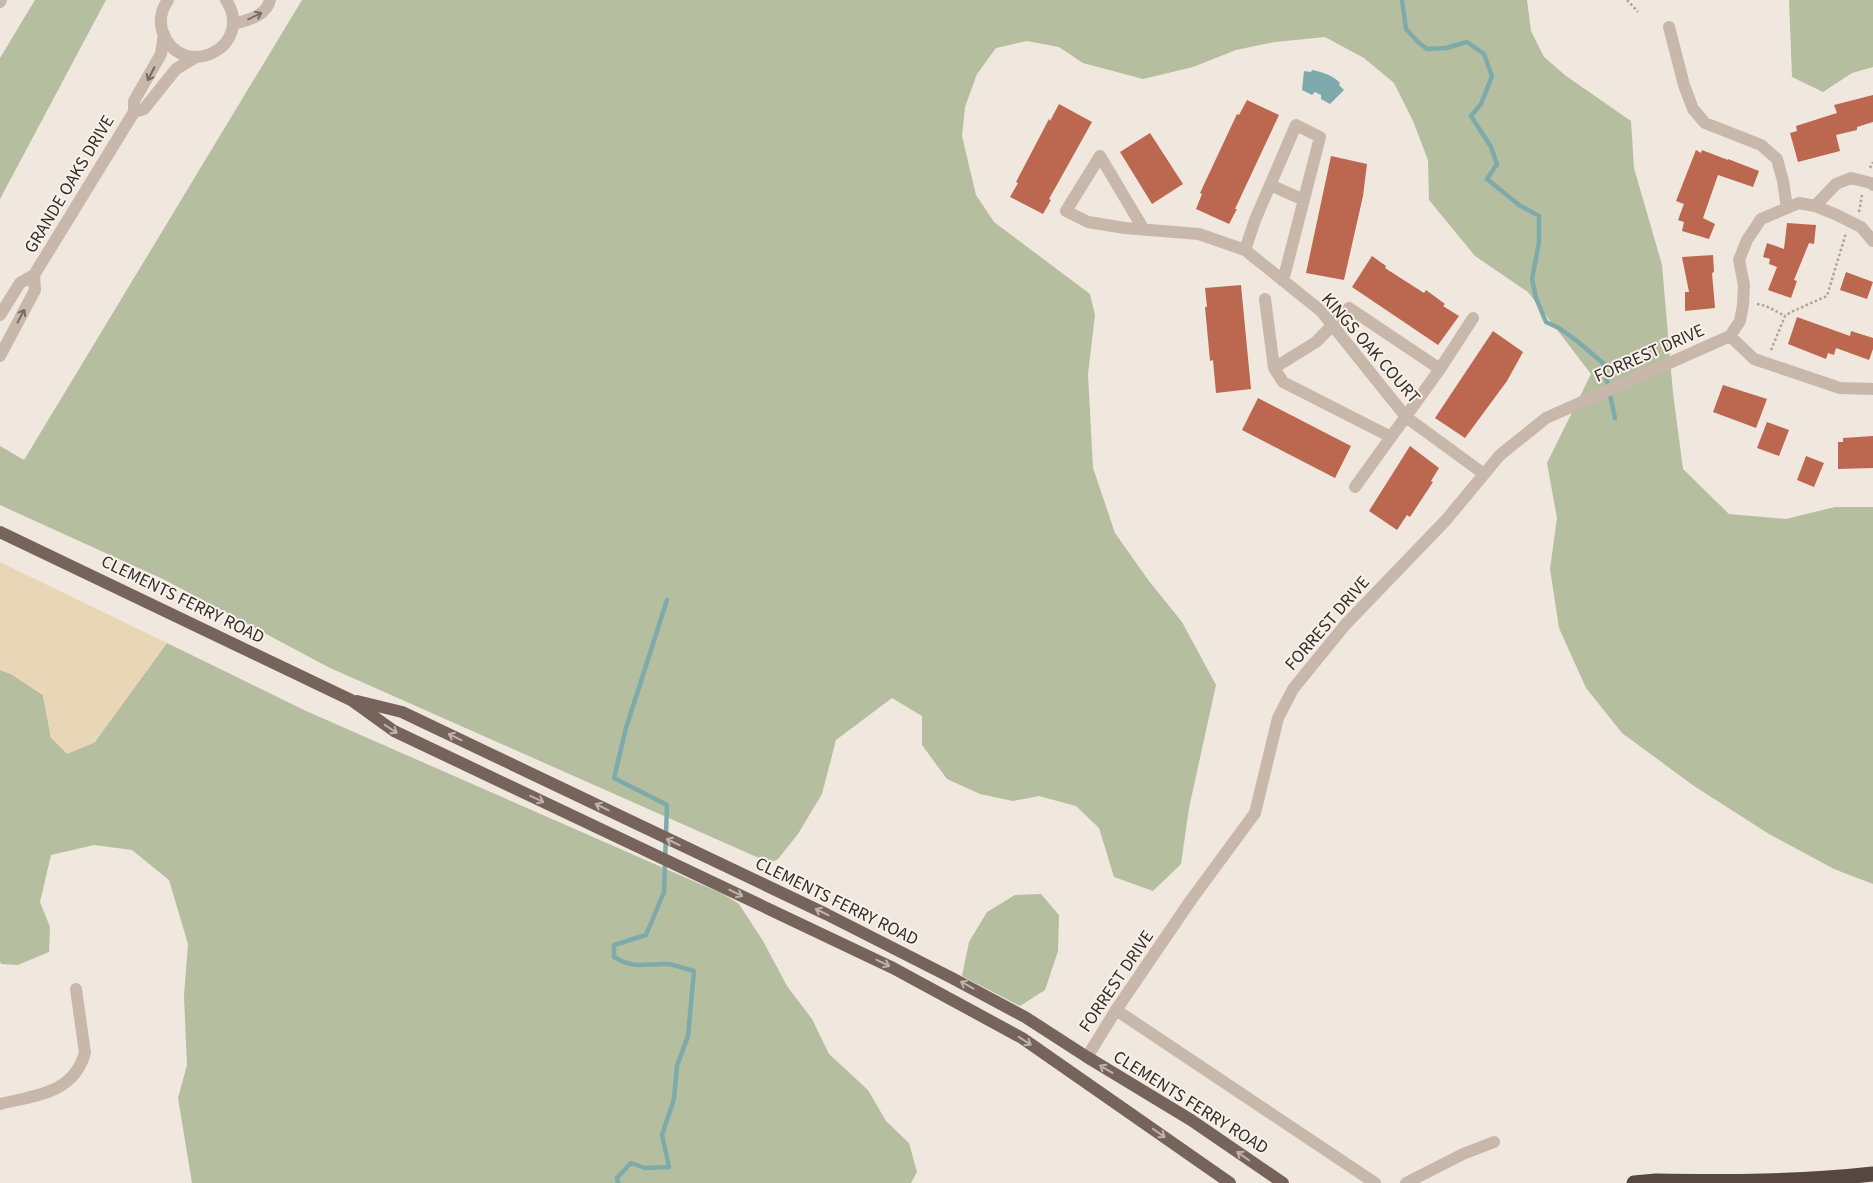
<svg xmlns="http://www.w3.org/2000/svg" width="1873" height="1183" viewBox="0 0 1873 1183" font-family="'Source Sans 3',sans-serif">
  <rect width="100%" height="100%" fill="#f0e7de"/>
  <path fill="#b5be9f" d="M35 0H106L0 199V58Z
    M302 0H1527L1531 31 1544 57 1566 76 1631 121 1634 168 1662 265 1673 393 1683 469 1729 514 1786 519 1835 507H1873V884L1834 869 1769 834 1694 786 1622 733 1586 688 1559 628 1550 569 1557 518 1547 463 1591 374 1528 292 1475 256 1429 200 1428 160 1413 121 1394 83 1364 58 1325 37 1275 42 1236 50 1193 67 1143 79 1083 63 1059 47 1027 41 996 48 977 74 965 107 962 136 976 195 994 222 1090 294 1095 315 1088 374 1093 468 1115 533 1149 581 1182 622 1216 685 1189 808 1181 864 1153 891 1114 877 1099 828 1076 806 1039 796 1013 801 980 794 947 779 922 745V716L892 698 836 740 822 794 798 834 778 859 770 863 328 667 165 580 0 505V446L24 460Z
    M1789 0H1873V67L1852 73 1823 92 1792 77Z
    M167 643 306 711 723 894 739 904 763 941 787 986 812 1019 829 1054 868 1090 886 1121 909 1143 917 1172 911 1183H192L178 1098 187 1065 184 996 188 944 169 880 132 850 94 845 51 855 40 902 50 927 49 952 18 965 1 964 0 961V670L11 674 43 695 51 738 94 743Z
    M1041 894 1059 915 1058 951 1045 990 1020 1006 962 976 969 942 987 912 1015 895Z"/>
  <path fill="#e9d6b7" d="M0 562 167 643 94 743 67 754 51 738 43 695 11 674 0 670Z"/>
  <path fill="#7faaab" d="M1312 70C1322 72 1333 75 1340 83L1339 85 1344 90 1330 104 1321 99V95L1315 92 1312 95 1302 90 1304 71 1311 72Z"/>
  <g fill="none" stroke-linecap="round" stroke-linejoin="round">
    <path stroke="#7faaab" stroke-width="4.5" d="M1402 0 1406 29 1417 41 1427 49 1446 48 1467 42 1484 54 1492 76 1481 104 1471 116 1491 147 1497 164 1487 179 1519 205 1539 216V242L1532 279 1536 298 1546 322 1559 328 1577 341 1603 363 1615 418
      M618 1183 617 1178 631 1163 645 1168 669 1167 662 1135 674 1099 677 1066 688 1036 694 971C686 969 676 965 668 964 645 963 636 970 614 957V945L646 935 664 892 667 805 614 778 626 728 667 600"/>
  </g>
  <path fill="#bc6750" d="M1873 95V122L1857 127V130L1836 135 1840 151 1798 162 1790 133 1797 131 1796 126 1837 113 1834 105Z
    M1247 100 1279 115 1235 209H1237L1229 224 1196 209 1202 194 1200 193 1237 114 1239 115Z
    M1059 104 1092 122 1049 199 1051 200 1043 214 1010 197 1018 183 1016 182 1049 119 1050 121Z
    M1150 133 1183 184 1152 204 1120 152Z
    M1696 150 1701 153 1702 150 1728 160V159L1759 171 1753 187 1718 175 1703 218 1715 224 1709 239 1682 231 1684 222 1678 220 1684 204 1676 201Z
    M1331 156 1367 164 1363 196 1344 280 1306 273Z
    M1787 223 1816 225 1814 244 1809 243 1794 280 1797 281 1791 298 1768 290 1777 267 1769 264 1770 259 1763 257 1767 243 1784 249Z
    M1713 255 1714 272 1712 273 1715 308 1685 311V292H1689L1682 257Z
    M1372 256 1386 266 1385 268 1424 293 1426 290 1445 304 1443 306 1459 316 1438 345 1352 287Z
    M1846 272 1873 282 1867 299 1840 290Z
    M1241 285 1251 389 1216 393 1213 360 1210 361 1205 307H1207L1205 288Z
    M1797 317 1850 336 1851 331 1873 338V349L1869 360 1836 348 1834 355 1828 353 1826 359 1788 344Z
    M1493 331 1523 352 1507 381 1465 438 1435 418Z
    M1723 385 1767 399 1756 428 1713 412Z
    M1258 398 1351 446 1335 478 1242 430Z
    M1767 422 1789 430 1779 456 1757 448Z
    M1873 436V468L1838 469V442H1843V438Z
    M1410 446 1439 468 1431 481 1433 482 1410 517 1407 515 1397 530 1369 511Z
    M1806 456 1824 463 1814 487 1797 480Z"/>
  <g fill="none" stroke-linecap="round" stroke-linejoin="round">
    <path stroke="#b3a195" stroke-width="2.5" stroke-dasharray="2.5 2.5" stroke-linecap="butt" d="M1627 0 1638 12
      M1870 168 1873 162
      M1859 212 1862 195
      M1757 304 1766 306 1785 316
      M1771 350 1785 316 1791 312 1827 296 1846 233"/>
    <path stroke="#c8b7ab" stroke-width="12" d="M168 0C161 10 159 22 163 33 183 83 256 46 226 0
      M0 2 1 0
      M233 24C247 20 266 17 270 0
      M1669 27 1684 85 1693 109 1705 123 1761 145 1777 159 1783 181 1787 208
      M134 112 144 109 176 69 196 57
      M1270 185 1304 200
      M1815 206 1836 184 1851 178 1871 183 1873 185
      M1144 230 1100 156 1066 211 1088 222 1125 228 1199 234 1245 250 1321 311 1406 417 1484 474
      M1245 250 1255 220 1296 125 1320 137 1283 281
      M1265 299 1274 368
      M0 315 20 283 34 275 134 112V101L161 54 164 34
      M1730 336 1754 359 1840 388 1873 389
      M0 356 35 290 34 275
      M1440 369 1473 318
      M1355 487C1383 448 1412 408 1440 369L1349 308 1316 342 1274 368 1283 382 1391 437
      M1116 1010 1375 1183
      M1087 1057 1116 1010 1191 900 1255 813 1278 718 1293 689 1345 625 1446 520 1500 455 1546 418 1730 336 1740 321 1743 305 1744 285 1739 260 1747 240 1761 219 1799 203 1815 206 1837 215 1861 227 1873 241
      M0 1104C36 1095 73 1094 85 1053L76 989
      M1406 1183 1463 1154 1494 1142"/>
    <path stroke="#76645c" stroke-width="12" d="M0 532 351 700 394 731 893 968 1022 1038 1230 1183
      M357 701 402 712 826 914 952 978 1025 1017 1087 1057 1191 1120 1283 1183"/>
    <path stroke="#564741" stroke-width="15" d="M1634 1183 1656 1181C1728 1182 1801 1182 1873 1174"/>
  </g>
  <defs><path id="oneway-shaft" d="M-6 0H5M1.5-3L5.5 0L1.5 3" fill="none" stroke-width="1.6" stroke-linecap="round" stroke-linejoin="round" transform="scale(1.25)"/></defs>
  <g stroke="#786b64">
    <use href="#oneway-shaft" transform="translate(255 16) rotate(-26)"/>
    <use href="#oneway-shaft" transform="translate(151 74) rotate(117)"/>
    <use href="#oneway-shaft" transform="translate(21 316) rotate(-62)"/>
  </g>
  <g stroke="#beb2aa">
    <use href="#oneway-shaft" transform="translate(391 729) rotate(33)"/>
    <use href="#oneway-shaft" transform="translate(455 737) rotate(-154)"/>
    <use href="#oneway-shaft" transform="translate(537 799) rotate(25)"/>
    <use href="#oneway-shaft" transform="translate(602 807) rotate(-154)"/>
    <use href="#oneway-shaft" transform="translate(673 842) rotate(-154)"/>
    <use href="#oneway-shaft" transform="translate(736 893) rotate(26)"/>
    <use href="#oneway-shaft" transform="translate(822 912) rotate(-154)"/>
    <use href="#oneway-shaft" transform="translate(883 963) rotate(26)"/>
    <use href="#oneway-shaft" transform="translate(967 985) rotate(-151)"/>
    <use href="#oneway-shaft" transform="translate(1025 1041) rotate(33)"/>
    <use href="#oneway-shaft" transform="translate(1106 1069) rotate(-149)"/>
    <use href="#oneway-shaft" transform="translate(1159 1133) rotate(35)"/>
    <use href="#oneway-shaft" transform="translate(1243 1156) rotate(-145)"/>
  </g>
  <g text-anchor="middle" stroke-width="4" stroke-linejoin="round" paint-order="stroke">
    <g font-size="18" fill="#362d29" stroke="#f8f1ea">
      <text transform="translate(69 184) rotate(-59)" y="6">GRANDE OAKS DRIVE</text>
      <text transform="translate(1371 348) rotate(49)" y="6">KINGS OAK COURT</text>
      <text transform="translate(1649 353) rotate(-24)" y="6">FORREST DRIVE</text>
      <text transform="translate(183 599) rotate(26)" y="6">CLEMENTS FERRY ROAD</text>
      <text transform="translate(1327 623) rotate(-49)" y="6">FORREST DRIVE</text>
      <text transform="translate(837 901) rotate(26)" y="6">CLEMENTS FERRY ROAD</text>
      <text transform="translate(1116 981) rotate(-56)" y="6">FORREST DRIVE</text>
      <text transform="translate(1191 1102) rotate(32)" y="6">CLEMENTS FERRY ROAD</text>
    </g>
  </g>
</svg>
